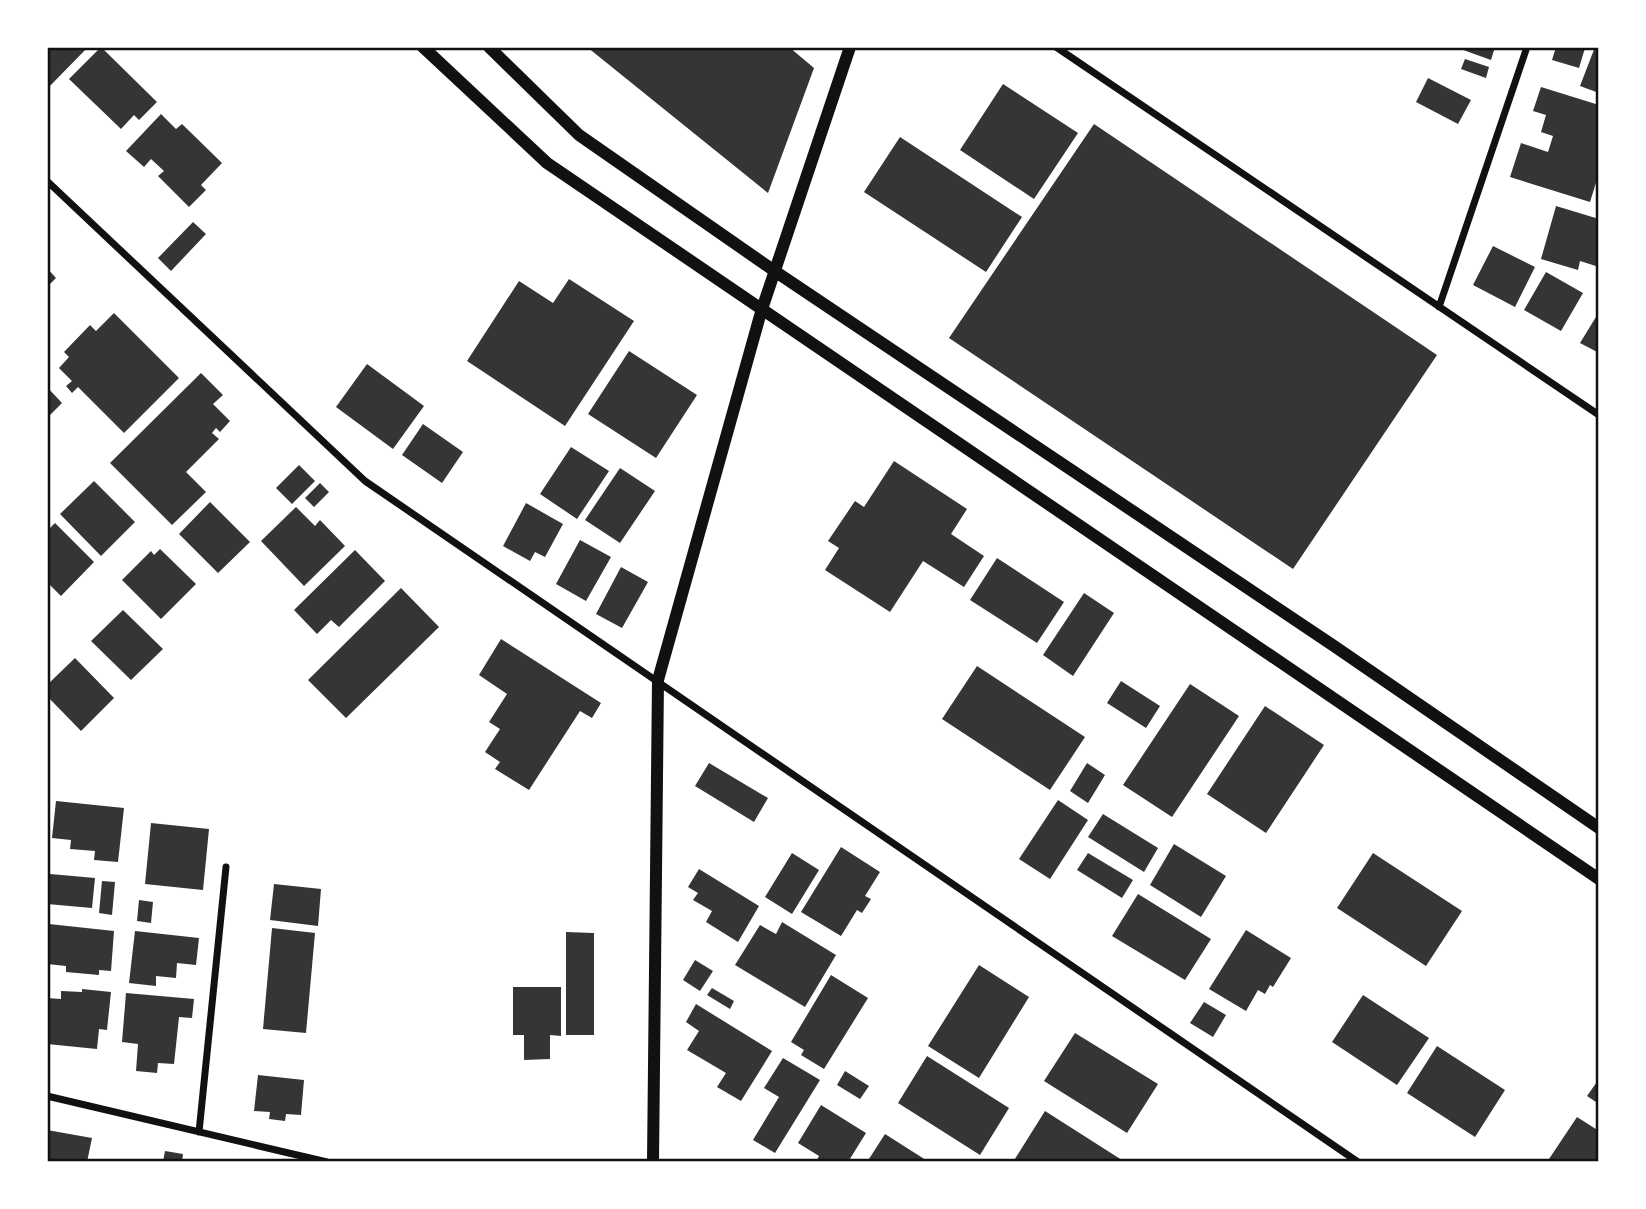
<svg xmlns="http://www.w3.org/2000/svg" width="1646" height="1209" viewBox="0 0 1646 1209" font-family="'Libre Baskerville',serif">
  <rect width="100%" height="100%" fill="#fff"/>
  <path fill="#353535" d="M47 47H88L47 89Z
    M101 47 157 102 139 120 134 115 121 129 69 79Z
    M587 47H789L814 68 768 193Z
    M1455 47H1495L1491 60Z
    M1556 47 1585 48 1579 68 1552 60Z
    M1595 47 1599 49V93L1580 86Z
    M1465 59 1489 67 1486 78 1461 69Z
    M1428 78 1471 100 1458 124 1416 102Z
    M1003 84 1078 133 1034 199 960 150Z
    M1541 87 1599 105V173L1590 202 1510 177 1521 143 1548 152 1553 136 1541 132 1546 115 1533 111Z
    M161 114 176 129 182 124 222 163 201 185 206 190 189 207 158 176 164 171 151 159 144 167 126 151Z
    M1094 124 1437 355 1293 569 949 338Z
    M900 137 1022 217 986 272 864 192Z
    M1556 206 1599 219V267L1580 261 1578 270 1541 259Z
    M193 222 206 234 171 271 158 258Z
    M1493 246 1535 267 1515 307 1473 285Z
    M47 268 56 278 47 287Z
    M1546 272 1583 293 1561 331 1524 310Z
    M569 279 634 321 565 426 467 361 519 281 553 303Z
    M1599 312V353L1580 343Z
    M114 313 179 378 124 433 78 387 72 393 66 386 72 381 59 368 69 357 64 352 90 325 96 331Z
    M629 351 697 395 656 458 588 414Z
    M367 364 424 406 393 449 336 407Z
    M201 373 223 395 213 404 230 421 220 432 216 428 212 433 219 439 186 472 206 492 172 525 110 463Z
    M47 387 62 403 47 418Z
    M423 424 463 452 442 483 402 455Z
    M571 447 609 471 577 519 540 494Z
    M894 461 967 509 951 534 984 556 964 587 923 561 890 612 825 570 839 548 828 541 855 501 864 507Z
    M299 465 315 481 292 504 276 488Z
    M620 468 655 491 620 543 585 520Z
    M94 481 135 522 101 556 60 514Z
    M320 483 329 492 314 507 305 498Z
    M210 502 250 542 218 573 179 534Z
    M526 503 563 524 545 557 535 552 530 561 503 546Z
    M296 507 315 526 320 520 345 546 304 586 261 541Z
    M55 523 94 562 61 596 47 582V531Z
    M580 540 611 557 586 601 556 584Z
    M160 549 196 584 161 619 122 580 151 551 154 555Z
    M355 550 385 581 339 627 331 620 317 634 294 610Z
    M997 558 1064 602 1037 643 970 600Z
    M621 567 648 582 622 628 596 614Z
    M401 588 439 627 346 718 308 680Z
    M1084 593 1114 613 1073 676 1043 655Z
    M123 610 163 649 131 680 91 641Z
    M501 639 601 703 592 718 580 711 529 790 495 769 500 762 485 752 500 729 489 722 507 694 479 675Z
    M75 658 114 698 81 731 47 696V685Z
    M977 666 1085 737 1050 790 942 719Z
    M1121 681 1160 706 1146 728 1107 703Z
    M1190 684 1239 716 1172 817 1123 785Z
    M1265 706 1324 745 1266 833 1207 794Z
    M709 763 768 798 754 822 695 786Z
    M1087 763 1105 775 1088 803 1070 791Z
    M1058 800 1088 820 1050 879 1019 859Z
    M56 801 124 808 118 862 94 860 95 851 70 849 71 840 52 838Z
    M1103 814 1158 848 1144 872 1088 837Z
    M151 823 209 829 203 890 145 884Z
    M1174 844 1226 876 1201 917 1150 885Z
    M841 847 880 872 865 896 871 899 862 913 857 910 841 936 801 912Z
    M792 853 819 870 792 914 765 897Z
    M1088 853 1133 880 1122 898 1077 870Z
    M1373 853 1462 911 1426 966 1337 908Z
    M699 869 759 906 738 942 706 922 712 911 693 900 698 893 688 887Z
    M50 874 95 878 92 908 47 904Z
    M102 881 115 882 112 915 99 913Z
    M274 884 321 889 318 926 270 920Z
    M1138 894 1211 939 1185 980 1112 936Z
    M139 900 153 902 151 923 137 921Z
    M782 922 836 955 805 1007 735 965 760 925 776 934Z
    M49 924 114 931 111 971 99 970V975L66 972V966L47 964Z
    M272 928 315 933 306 1033 263 1029Z
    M1246 930 1291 958 1273 987 1270 985 1265 994 1258 990 1246 1011 1209 989Z
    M135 931 199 938 196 965 177 963 176 978 156 976V986L129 983Z
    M566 932 594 933V1035H566Z
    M695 960 713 971 700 991 683 980Z
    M979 965 1029 997 979 1078 928 1046Z
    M831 975 868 998 824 1069 801 1055 804 1050 791 1042Z
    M513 987H561V1036L550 1035V1059L524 1060V1035H513Z
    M712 988 734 1001 730 1009 707 995Z
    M82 989 111 992 107 1030 99 1029 97 1049 47 1044V998L61 999V991L82 992Z
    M126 993 194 999 192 1018 179 1017 174 1064 158 1063 157 1073 136 1071 138 1044 122 1042Z
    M1363 995 1429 1038 1397 1085 1332 1042Z
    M1204 1002 1226 1015 1213 1037 1190 1023Z
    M696 1004 772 1051 741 1101 717 1087 726 1073 687 1050 699 1031 686 1022Z
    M1075 1033 1158 1084 1127 1133 1044 1081Z
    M1437 1046 1505 1090 1475 1137 1407 1093Z
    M927 1056 1009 1108 980 1155 898 1103Z
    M783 1058 820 1080 775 1153 753 1140 779 1097 764 1088Z
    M845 1071 869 1086 860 1099 837 1085Z
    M258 1075 304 1080 301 1115 286 1114 285 1121 269 1119 270 1112 254 1111Z
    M1599 1079V1104L1587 1096Z
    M821 1105 866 1133 848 1162H816L819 1156 798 1143Z
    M1045 1111 1125 1162H1013Z
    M1577 1117 1599 1131V1162H1547Z
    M47 1130 92 1138 87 1162H47Z
    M885 1134 929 1162H867Z
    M165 1151 183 1154 182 1162H163Z"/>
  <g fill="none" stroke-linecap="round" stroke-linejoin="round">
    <path stroke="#111" stroke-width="7" d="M1056 47 1599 415
      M47 181 365 481 1358 1162
      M1439 307 1527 47
      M47 1096 327 1162
      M199 1132 226 867"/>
    <path stroke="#111" stroke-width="12" d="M423 47 547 163 1599 879
      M489 47 579 135 776 272 1334 646 1599 828
      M653 1162 658 680 761 312 850 47"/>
  </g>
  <rect width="1646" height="1209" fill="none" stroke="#ffffff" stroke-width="98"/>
  <rect x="49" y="49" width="1548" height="1111" fill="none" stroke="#111" stroke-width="2.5"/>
</svg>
